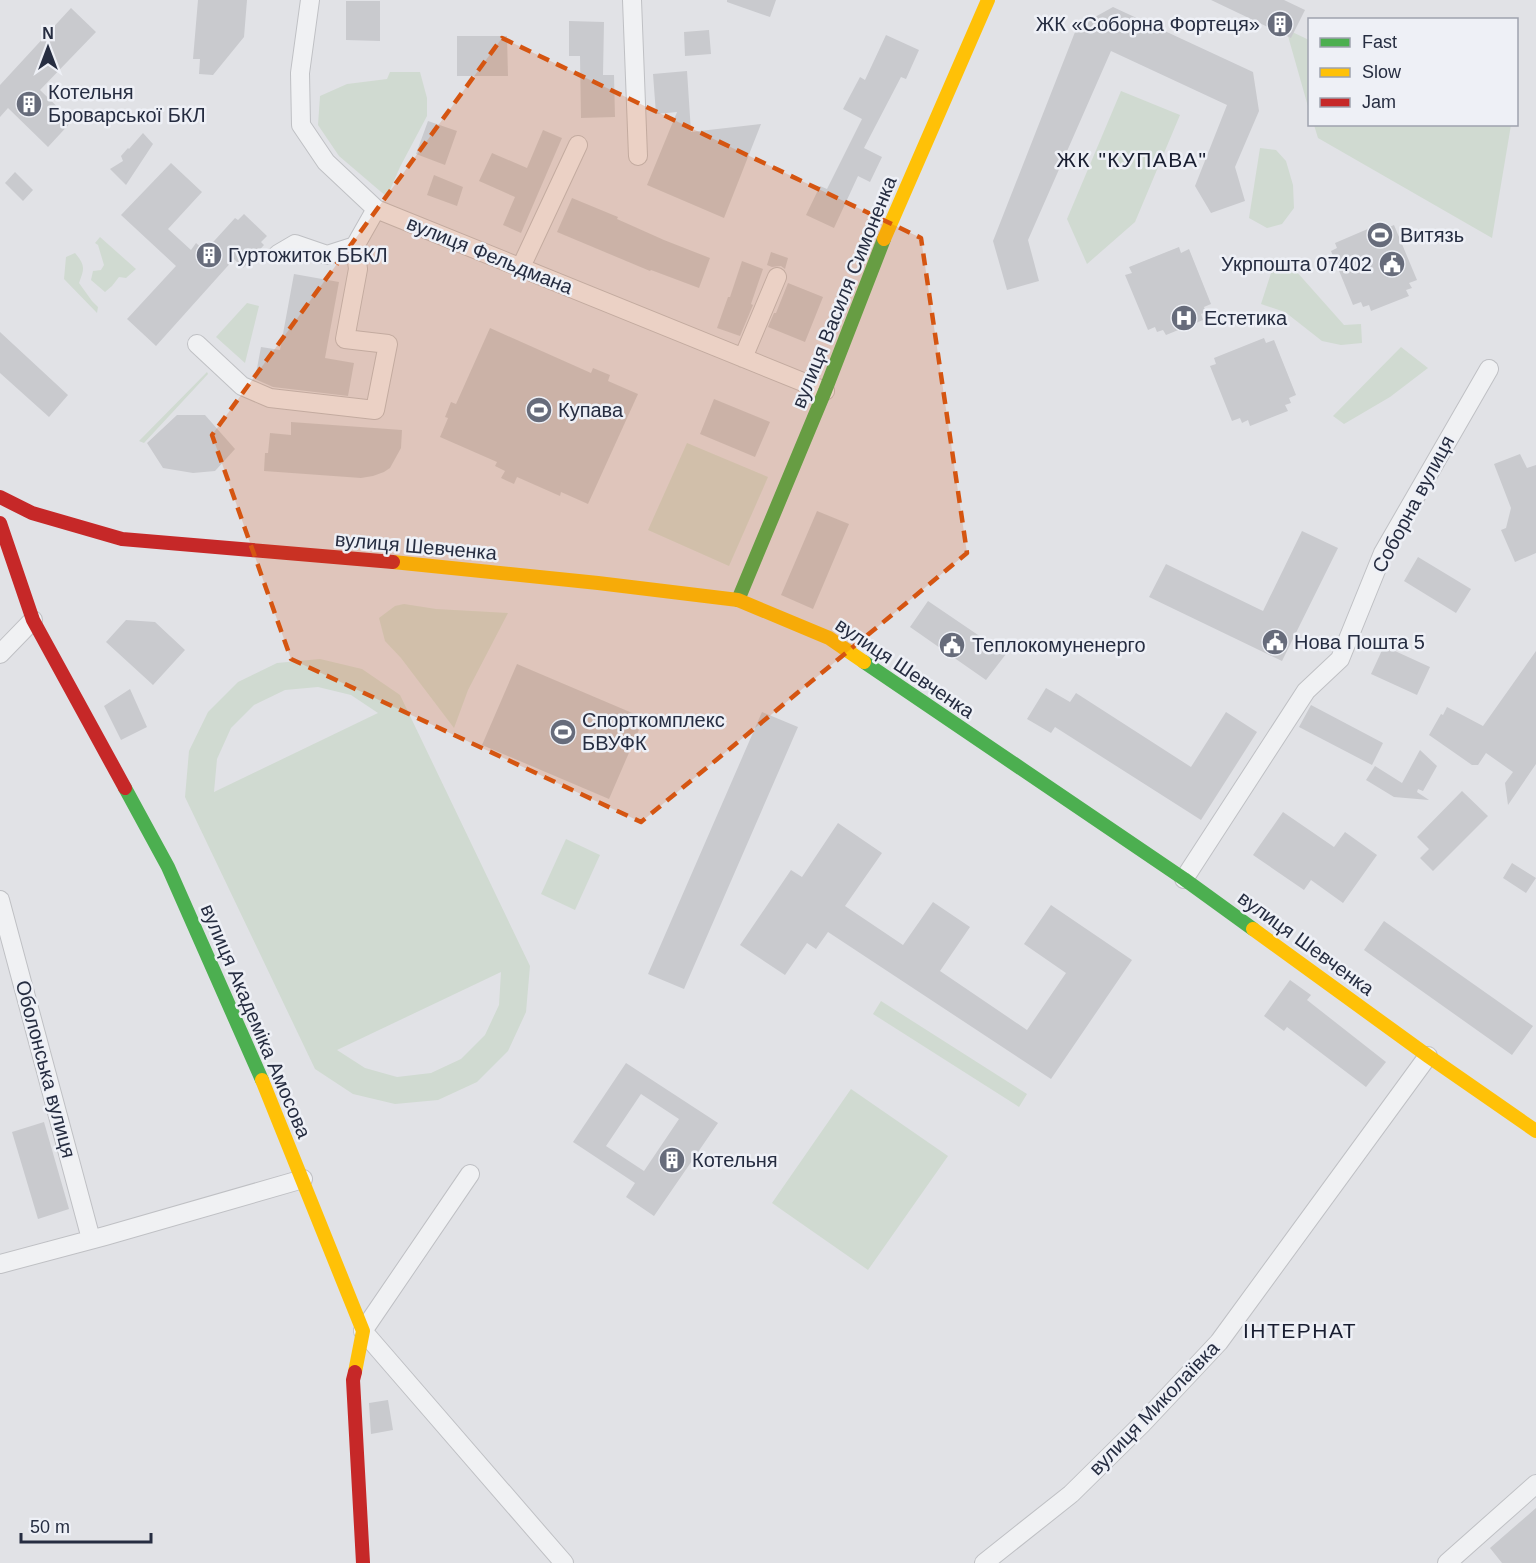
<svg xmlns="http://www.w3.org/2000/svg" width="1536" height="1563" viewBox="0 0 1536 1563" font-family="Helvetica,sans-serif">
  <rect width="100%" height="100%" fill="#e1e2e6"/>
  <path fill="#d0dad1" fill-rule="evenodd" d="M1286 29 1309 40V110Z
    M390 72H420L427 98V116L400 167 387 197 339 156 318 125 320 96 347 84 387 79Z
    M1121 91 1180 115 1135 222 1087 264 1067 219Z
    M1314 125H1511L1492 238 1318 138Z
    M1260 148 1276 150 1286 161 1293 185 1294 208 1282 224 1267 228 1249 218Z
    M100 237 136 269 126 278 119 277 112 286 105 292 91 280 93 271 101 270 104 265 98 245 95 243Z
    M75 253C86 266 84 269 79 283L92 301 98 307 97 313 64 279 66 257Z
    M1288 262 1344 325 1361 324 1362 343 1341 345 1322 341 1285 312 1261 304 1273 267Z
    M247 303 259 306 245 363 216 337Z
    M1401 347 1428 368 1390 397 1344 424 1333 416Z
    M207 372 208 374 144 443 139 441Z
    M687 443 768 477 729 566 648 530Z
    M404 604 436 609 508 613 468 690 454 728 401 658 385 641 379 618 395 606Z
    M320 659 362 669 400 695 530 966 526 1012 508 1051 477 1082 438 1100 395 1104 353 1094 315 1069 185 797 189 751 208 712 238 682 277 663ZM318 687 351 695 378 713 214 792 217 759 231 728 254 705 285 690ZM501 972 499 1005 485 1035 461 1059 431 1073 397 1077 365 1068 337 1050Z
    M566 839 600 855 575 910 541 894Z
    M881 1001 1027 1094 1019 1107 873 1014Z
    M851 1089 948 1156 868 1270 772 1203Z"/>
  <path fill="#c9cace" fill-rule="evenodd" d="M198 0H247L244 37 213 75 199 74 200 59H193Z
    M727 0H776L770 17 727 2Z
    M1211 0H1284L1305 10 1291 38Z
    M346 1H380V41L346 40Z
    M1113 7 1253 72 1259 111 1235 167 1245 201 1211 213 1195 186 1227 105 1111 51 1028 240 1039 281 1007 290 993 241 1077 27Z
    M71 8 96 32 40 90 72 121 48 147 8 108 0 117V85Z
    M569 21 604 22 603 75H614L615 117 581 118 580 56H569Z
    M709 30 711 54 685 56 684 32Z
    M886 35 919 50 906 79 901 77 864 148 882 157 870 182 858 176 834 228 806 215 820 186 827 189 862 119 843 109 860 77 865 80Z
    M457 36H507L508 76H457Z
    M687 71 691 132 761 124 724 218 647 185 677 112 656 114 653 74Z
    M428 121 457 131 445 165 416 154Z
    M543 130 562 138 521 233 503 225 515 197 479 181 492 153 527 168Z
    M143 133 153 144 126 185 110 169 123 161 121 156 128 148 129 149Z
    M171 163 202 192 168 229 191 250 196 243 205 251 235 218 238 220 244 214 267 236 261 242 264 245 243 268 234 259 156 346 127 319 176 266 121 215Z
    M15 172 33 190 23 201 5 183Z
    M434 175 463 187 457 206 427 195Z
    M572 198 618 217 617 219 664 240 710 258 699 288 651 270 650 271 557 232Z
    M1384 222 1387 228 1394 225 1417 280 1409 283 1412 288 1406 290 1409 296 1371 311 1369 305 1363 307 1361 302 1353 305 1331 251 1337 248 1335 243Z
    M1179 247 1181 253 1189 249 1211 304 1204 307 1206 312 1201 314 1203 320 1166 335 1163 330 1157 332 1155 327 1148 330 1125 275 1132 273 1129 267Z
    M771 252 788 258 785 269 781 266 772 267 767 265Z
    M742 261 763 269 751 304 753 305 740 336 717 328 728 297H730Z
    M294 274 339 282 325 358 354 363 348 396 273 387 255 379 261 347 280 350Z
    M788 283 823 297 805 342 768 327 774 313H776Z
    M490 328 591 373 593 368 610 375 608 381 638 394 588 504 561 492 560 496 517 477 514 484 501 478 505 471 495 466 497 462 440 437 448 418 445 417 451 402 456 404Z
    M0 332 68 395 49 417 0 373Z
    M1264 338 1266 343 1274 340 1296 395 1289 398 1291 403 1285 405 1288 411 1250 426 1248 420 1242 423 1240 418 1232 421 1210 366 1216 364 1214 358Z
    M714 399 770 422 755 457 700 434Z
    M177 415H205L235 449 215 471 193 473 163 468 147 443Z
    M291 422 402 430 401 448 390 468 384 472 373 476 361 478 264 471 265 453H268L270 433 291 435Z
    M1520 454 1527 468 1536 465V553L1515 562 1501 530 1506 528 1511 508 1494 464Z
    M817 511 849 524 813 609 781 595Z
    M1302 531 1338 548 1282 661 1149 597 1166 564 1263 611Z
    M1418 557 1471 589 1456 613 1404 581Z
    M928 601 1006 654 986 680 910 627Z
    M126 620 155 622 185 650 153 685 106 642Z
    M1384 646 1430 667 1417 695 1371 674Z
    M1536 651V764L1508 805 1505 783 1513 772 1486 753 1478 765H1472L1429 735 1441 714 1443 715 1447 707 1483 726Z
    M517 664 644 718 609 799 482 745Z
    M1046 688 1070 702 1076 693 1191 767 1226 712 1257 732 1201 820 1055 727 1051 733 1027 719Z
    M130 689 147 727 121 740 104 706Z
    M1311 705 1383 743 1372 765 1299 727Z
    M762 712 798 727 684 989 648 974Z
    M1420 750 1437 766 1423 791 1418 789 1417 792 1429 800 1394 797 1366 780 1375 766 1402 783Z
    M1462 791 1488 816 1433 871 1420 858 1429 849 1417 837Z
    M1283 812 1334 847 1345 832 1377 855 1343 903 1311 880 1304 890 1253 855Z
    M838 823 882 853 845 906 903 945 933 902 970 927 940 971 1027 1030 1066 973 1024 944 1051 905 1132 960 1051 1079 828 932 816 949 807 943 785 975 740 945 791 870 802 877Z
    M1512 863 1536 878 1526 893 1503 878Z
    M1384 921 1533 1026 1512 1055 1364 950Z
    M1290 980 1311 995 1307 1000 1386 1062 1366 1087 1287 1027 1284 1031 1264 1016Z
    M626 1063 718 1123 654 1216 626 1197 635 1183 573 1142ZM641 1094 679 1119 644 1171 606 1146Z
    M44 1122 69 1209 38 1219 12 1132Z
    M388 1400 393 1430 371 1434 369 1403Z
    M1536 1508V1563H1502L1490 1548Z"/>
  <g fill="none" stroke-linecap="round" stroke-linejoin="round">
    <defs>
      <path id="street" d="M310 0 300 73 301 125 326 162 376 209 825 391
        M632 0 638 156
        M278 254 295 244 327 255 355 246 376 209
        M521 267 578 145
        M197 344 242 386 270 398 375 410 388 344 345 339 358 269 355 246
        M743 358 777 277
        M0 654 33 620
        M1184 879 1306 691 1340 659 1383 553 1489 369
        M0 900 91 1239
        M470 1174 363 1331 564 1563
        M0 1264 105 1236 303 1179
        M984 1563 1071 1494 1142 1424 1219 1342 1428 1056
        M1447 1563 1536 1484"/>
    </defs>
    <use href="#street" stroke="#bfc0c4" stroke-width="20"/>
    <use href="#street" stroke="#f0f1f3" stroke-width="18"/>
    <path stroke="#4caf50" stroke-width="14" d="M738 600 825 391 884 239
      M864 662 1184 879 1253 929
      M125 788 168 867 262 1080"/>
    <path stroke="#ffc107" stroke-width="14" d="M884 239 988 0
      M393 562 598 583 738 600 829 638 864 662
      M1253 929 1428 1056 1536 1131
      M262 1080 363 1331 355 1372"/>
    <path stroke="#c62828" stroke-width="14" d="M0 497 32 513 122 539 393 562
      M0 523 33 620 125 788
      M355 1372 353 1380 363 1563"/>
  </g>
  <path fill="#d55511" fill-opacity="0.2" stroke="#d55511" stroke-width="4.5" stroke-dasharray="12 8" stroke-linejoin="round" d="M502 38 921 238 967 553 641 822 291 659 212 435Z"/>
  <defs>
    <symbol id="building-disc" viewBox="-11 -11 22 22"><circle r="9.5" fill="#676c7b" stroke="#eef0f6"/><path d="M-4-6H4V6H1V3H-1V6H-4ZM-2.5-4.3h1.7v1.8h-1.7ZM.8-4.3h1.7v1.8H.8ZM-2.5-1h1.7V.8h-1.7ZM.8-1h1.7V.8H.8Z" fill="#fff"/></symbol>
    <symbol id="stadium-disc" viewBox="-11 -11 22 22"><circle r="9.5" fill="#676c7b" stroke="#eef0f6"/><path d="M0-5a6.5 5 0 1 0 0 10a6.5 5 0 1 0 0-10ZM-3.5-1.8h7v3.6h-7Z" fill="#fff"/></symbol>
    <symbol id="civic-disc" viewBox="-11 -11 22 22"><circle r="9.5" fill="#676c7b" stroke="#eef0f6"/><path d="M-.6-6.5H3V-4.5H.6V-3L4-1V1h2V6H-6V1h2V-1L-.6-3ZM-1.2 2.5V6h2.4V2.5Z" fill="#fff"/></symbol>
    <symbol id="hospital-disc" viewBox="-11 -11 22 22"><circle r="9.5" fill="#676c7b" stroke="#eef0f6"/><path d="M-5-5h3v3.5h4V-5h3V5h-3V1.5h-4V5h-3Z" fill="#fff"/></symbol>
  </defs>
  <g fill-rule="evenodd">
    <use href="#building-disc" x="1265" y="9" width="30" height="30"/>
    <use href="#building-disc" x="14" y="89" width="30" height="30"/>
    <use href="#stadium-disc" x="1365" y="220" width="30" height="30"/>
    <use href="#building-disc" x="194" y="240" width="30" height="30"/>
    <use href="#civic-disc" x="1377" y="249" width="30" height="30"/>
    <use href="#hospital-disc" x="1169" y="303" width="30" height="30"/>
    <use href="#stadium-disc" x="524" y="395" width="30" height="30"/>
    <use href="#civic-disc" x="1260" y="627" width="30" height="30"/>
    <use href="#civic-disc" x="937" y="630" width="30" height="30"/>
    <use href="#stadium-disc" x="548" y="717" width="30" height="30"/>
    <use href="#building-disc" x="657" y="1145" width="30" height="30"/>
  </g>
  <g text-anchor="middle" stroke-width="5" stroke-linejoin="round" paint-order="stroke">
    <g font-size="20" fill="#262d41" stroke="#eef0f6" text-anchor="start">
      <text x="1260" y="31" text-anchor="end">ЖК «Соборна Фортеця»</text>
      <text x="48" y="99">Котельня<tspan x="48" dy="23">Броварської БКЛ</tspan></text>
      <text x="1400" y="242">Витязь</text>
      <text x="228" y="262">Гуртожиток ББКЛ</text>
      <text x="1372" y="271" text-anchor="end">Укрпошта 07402</text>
      <text x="1204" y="325">Естетика</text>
      <text x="558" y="417">Купава</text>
      <text x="1294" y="649">Нова Пошта 5</text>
      <text x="972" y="652">Теплокомуненерго</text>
      <text x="582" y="727">Спорткомплекс<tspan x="582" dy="23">БВУФК</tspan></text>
      <text x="692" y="1167">Котельня</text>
    </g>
    <g font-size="20" fill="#262d41" stroke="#eef0f6">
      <text transform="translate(490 255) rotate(22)" y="7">вулиця Фельдмана</text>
      <text transform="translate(844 292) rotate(-68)" y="7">вулиця Василя Симоненка</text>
      <text transform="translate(1413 504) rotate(-62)" y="7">Соборна вулиця</text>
      <text transform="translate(416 546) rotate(5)" y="7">вулиця Шевченка</text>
      <text transform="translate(905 668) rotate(34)" y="7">вулиця Шевченка</text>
      <text transform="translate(1306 943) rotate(36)" y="7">вулиця Шевченка</text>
      <text transform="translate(256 1021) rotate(67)" y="7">вулиця Академіка Амосова</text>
      <text transform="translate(46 1069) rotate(75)" y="7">Оболонська вулиця</text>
      <text transform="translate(1154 1408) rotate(-46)" y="7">вулиця Миколаївка</text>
    </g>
    <g font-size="21" letter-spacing="1.5" fill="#191e31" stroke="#eef0f6">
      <text x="1132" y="167">ЖК "КУПАВА"</text>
      <text x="1300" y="1338">ІНТЕРНАТ</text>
    </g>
  </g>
  <rect x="1308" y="18" width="210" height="108" fill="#eef0f6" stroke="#9ea2ae" stroke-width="1.5"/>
  <rect x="1320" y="38" width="30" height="9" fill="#4caf50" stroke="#9ea2ae" stroke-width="1.5"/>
  <text x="1362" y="48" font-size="18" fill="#262d41">Fast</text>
  <rect x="1320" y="68" width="30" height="9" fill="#ffc107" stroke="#9ea2ae" stroke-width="1.5"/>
  <text x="1362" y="78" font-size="18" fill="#262d41">Slow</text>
  <rect x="1320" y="98" width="30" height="9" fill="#c62828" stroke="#9ea2ae" stroke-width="1.5"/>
  <text x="1362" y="108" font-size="18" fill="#262d41">Jam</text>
  <g transform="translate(48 48)" stroke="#eef0f6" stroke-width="4.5" paint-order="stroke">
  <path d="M0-4.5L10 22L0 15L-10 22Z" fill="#262d41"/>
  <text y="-9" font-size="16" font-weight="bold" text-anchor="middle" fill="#262d41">N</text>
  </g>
  <path d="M21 1533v9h130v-9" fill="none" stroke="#262d41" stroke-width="3"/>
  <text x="30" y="1533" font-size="18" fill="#262d41" stroke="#eef0f6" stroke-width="4.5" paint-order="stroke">50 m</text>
</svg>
